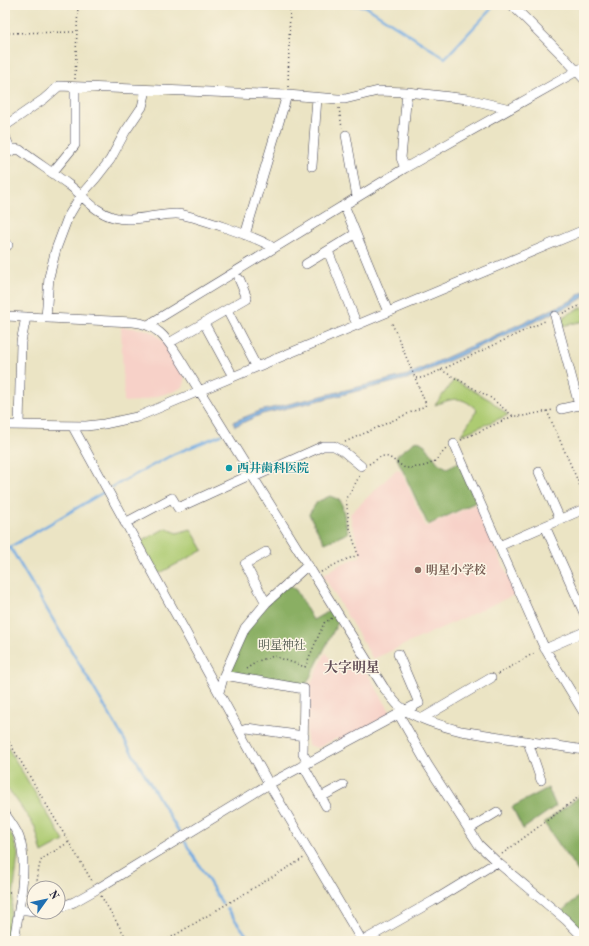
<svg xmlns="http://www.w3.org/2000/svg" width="589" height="946" viewBox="0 0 589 946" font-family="'Old Standard TT','Noto Serif JP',serif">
  <rect width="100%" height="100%" fill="#fcf5e5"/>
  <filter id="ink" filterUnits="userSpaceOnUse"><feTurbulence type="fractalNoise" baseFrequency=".025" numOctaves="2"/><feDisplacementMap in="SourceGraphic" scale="8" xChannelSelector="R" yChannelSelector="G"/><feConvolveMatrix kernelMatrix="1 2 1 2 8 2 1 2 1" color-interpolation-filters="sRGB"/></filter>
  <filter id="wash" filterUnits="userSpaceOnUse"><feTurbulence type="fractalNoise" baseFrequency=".012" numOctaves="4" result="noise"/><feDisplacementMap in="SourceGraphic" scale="16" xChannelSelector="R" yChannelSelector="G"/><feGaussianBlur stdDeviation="0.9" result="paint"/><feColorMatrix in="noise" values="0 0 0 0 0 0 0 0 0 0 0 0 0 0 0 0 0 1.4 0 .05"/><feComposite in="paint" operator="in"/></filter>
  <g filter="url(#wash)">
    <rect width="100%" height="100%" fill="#ebe4c4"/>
    <path fill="#f7d1c8" d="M121 327 144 329 154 333 163 341 184 376 185 382 183 387 175 391 140 401 124 402Z
      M397 469 401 471 426 527 476 504 516 594 373 659 323 575 341 564 361 556 352 524 350 514Z
      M326 652 336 669 357 656 391 713 340 743 337 738 318 748 308 745 306 733 307 691Z"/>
    <path fill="#adcb72" stroke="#687656" d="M583 307 584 321 562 326 561 322 564 316Z
      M454 380 490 400 508 415 461 435 477 410C461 395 454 398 435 405Z
      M166 528 177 533 191 529 203 550 160 573 157 572 140 542Z
      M5 743 64 841 42 853 35 827 13 795 5 787Z
      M5 822 13 838 18 854 8 941H5Z"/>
    <path fill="#8aaf64" stroke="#566850" d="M417 440 425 445 438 463 447 468 459 462 476 502 428 525 396 456Z
      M330 496 340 500 342 505 348 533 325 543 317 530 309 514 317 502Z
      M286 584 296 590 313 620 331 610 338 622 304 689 224 675 245 628Z
      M548 788 556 806 523 829 512 807Z
      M584 793V880L544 823Z
      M584 892V931L562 911Z"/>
    <path fill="#72abe2" stroke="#4a668e" d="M584 292V297L573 304 411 378 262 414 235 426 233 422 260 411 408 375 575 299 579 294Z"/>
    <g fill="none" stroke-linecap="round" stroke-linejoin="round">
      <path stroke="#72abe2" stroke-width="2.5" d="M349 5 365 6 445 58 495 5
        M112 487 174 454 221 435
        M10 547 179 832
        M5 550 104 492
        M185 842 222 903
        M227 909 251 941"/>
    </g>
  </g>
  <g filter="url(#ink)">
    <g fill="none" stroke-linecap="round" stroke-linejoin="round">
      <defs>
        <path id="minor" d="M512 5 563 56 584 79
          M5 126 44 99 59 86 287 95 338 99H345L378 91 407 92 468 99 510 109
          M346 135 357 197
          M5 136 11 151
          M5 154 15 149 20 150C36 162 53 173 69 185 84 196 94 212 113 217 133 223 155 214 176 214 189 214 263 239 273 248
          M312 166 317 98
          M405 168 401 158 407 92
          M52 173 75 145V87
          M344 205 388 312
          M245 235 287 95
          M5 247 8 245
          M328 251 355 320
          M306 264 355 234
          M227 310 254 362
          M5 316 133 322C156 324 166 337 178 356L384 688C389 694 393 700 398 705 413 718 442 726 461 731L584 750
          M555 316 579 405 584 403
          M46 318 49 277 56 249 68 217 81 195 96 178 110 160 125 132 142 107 146 90
          M204 323 230 371
          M148 325 405 168 584 67
          M169 343 247 298 239 279
          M561 409 579 405
          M5 425 86 426 104 424 137 417 584 230
          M19 425 21 342 26 317
          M73 427 269 784 362 941
          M454 444 544 647 584 713
          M539 472 560 519
          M254 477 323 446H334L343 451 361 466
          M125 523 172 498 178 508 252 474
          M545 526 584 613
          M499 546 584 509
          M266 552 245 564 266 603
          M545 649 584 632
          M224 675 304 689 303 754 308 762
          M219 692 224 675 245 628 266 603 308 565
          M398 713 427 764 479 845 497 862 566 920 584 938
          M423 718 491 678
          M240 730 247 728 304 736
          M528 742 541 780
          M303 765 326 806
          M321 797 343 785
          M5 814C10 821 16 829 19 837 29 864 18 913 14 941
          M469 829 497 812
          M58 908 74 902 97 889 269 784 419 703 398 654
          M19 909 34 911
          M363 941 433 901 497 862"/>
      </defs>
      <use href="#minor" stroke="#403f50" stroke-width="10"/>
      <path stroke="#403f50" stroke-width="1.5" stroke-dasharray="1 3" stroke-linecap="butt" d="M266 5 290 6
        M5 33 77 32
        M75 79 78 5
        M288 87 290 5
        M339 108 342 128
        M563 313 584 304
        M441 370 491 398 513 416H523L553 410
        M416 378H422L441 370 547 320
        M547 411 584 495
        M461 440 513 416
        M345 442 425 406 426 404 391 321
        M369 464 382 456 389 457 405 468H410L425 466 434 462 447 448
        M321 572 340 562 358 555 349 525 346 498 354 486 360 475
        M246 669 258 661 274 656 305 667 324 623 332 618
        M498 674 536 652
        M5 735 92 881
        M502 854 584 793
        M35 888C39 879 37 868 42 859L69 842
        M5 892H13
        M101 896 128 941
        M165 941 304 858"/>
      <use href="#minor" stroke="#fff" stroke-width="9"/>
    </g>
  </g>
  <circle fill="#0f9aa8" stroke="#fcf5e5" stroke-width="1.5" cx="229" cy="468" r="4"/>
  <circle fill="#8d6e63" stroke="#fcf5e5" stroke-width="1.5" cx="418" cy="570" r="4"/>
  <g text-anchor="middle" stroke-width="3" stroke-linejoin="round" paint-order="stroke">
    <g font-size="12" font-weight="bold" fill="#0d838f" stroke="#fcf5e5" text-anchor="start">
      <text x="237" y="472">西井歯科医院</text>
    </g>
    <g font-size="12" font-weight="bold" fill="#785e54" stroke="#fcf5e5" text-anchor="start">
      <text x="426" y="574">明星小学校</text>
    </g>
    <g font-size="12" fill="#4c554c" stroke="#fcf5e5">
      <text x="282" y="649">明星神社</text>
    </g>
    <g font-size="14" font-weight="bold" fill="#604c56" stroke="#fcf5e5">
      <text x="352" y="672">大字明星</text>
    </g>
  </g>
  <rect width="589" height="946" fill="none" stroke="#fcf5e5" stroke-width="20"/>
  <g transform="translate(46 900) rotate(57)"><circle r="19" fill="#fcf5e5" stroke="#a5a1a1"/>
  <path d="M0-3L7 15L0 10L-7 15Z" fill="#1f6fb2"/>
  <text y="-6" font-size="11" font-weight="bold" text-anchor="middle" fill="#22223b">N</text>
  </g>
</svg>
